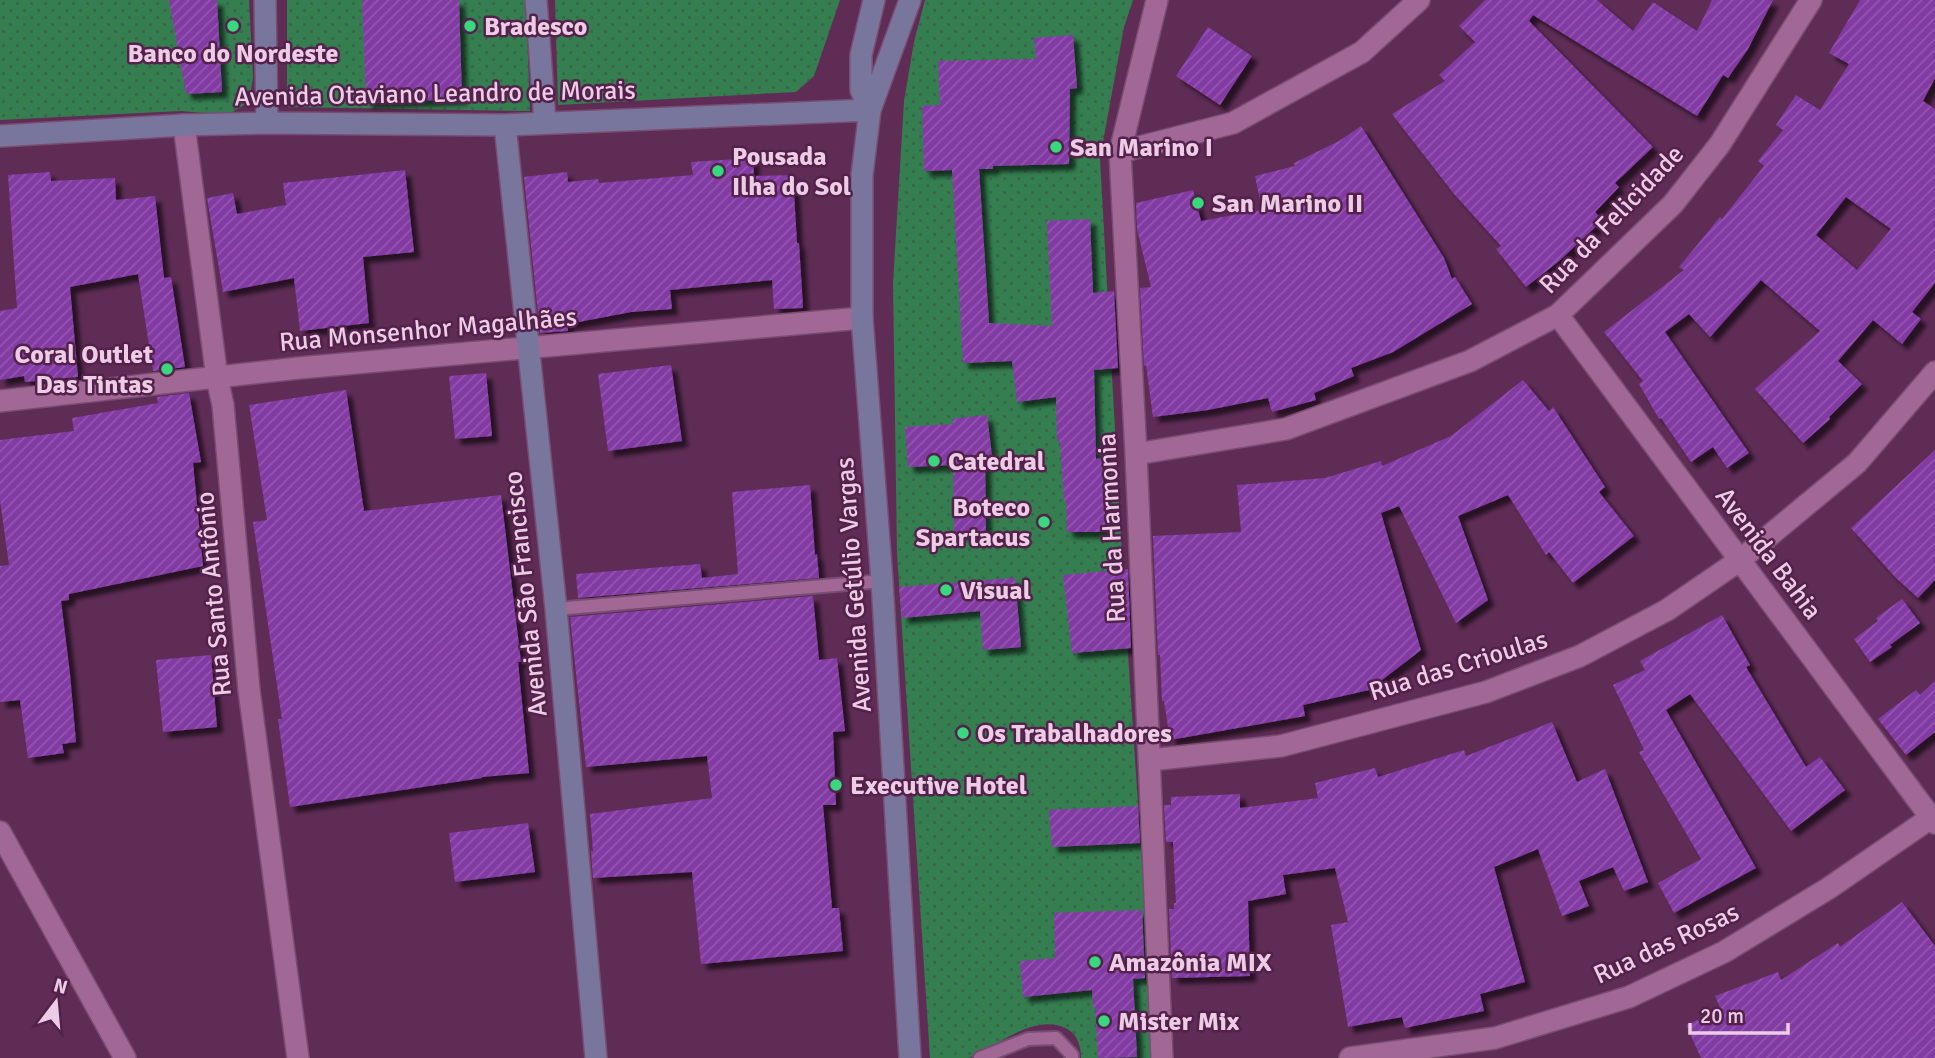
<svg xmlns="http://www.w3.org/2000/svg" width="1935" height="1058" viewBox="0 0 1935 1058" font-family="Signika,sans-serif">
  <defs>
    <pattern id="grass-dots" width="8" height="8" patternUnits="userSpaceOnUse" patternTransform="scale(1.75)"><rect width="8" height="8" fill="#347e50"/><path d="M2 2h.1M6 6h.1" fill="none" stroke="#3c644c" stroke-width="1.8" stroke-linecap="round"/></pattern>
    <pattern id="building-hatch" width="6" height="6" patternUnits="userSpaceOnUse" patternTransform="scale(1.75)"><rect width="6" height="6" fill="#823aa3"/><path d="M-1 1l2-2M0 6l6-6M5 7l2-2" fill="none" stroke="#9455b0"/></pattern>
    <filter id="shadow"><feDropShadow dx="6" dy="6" stdDeviation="2" flood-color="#0009"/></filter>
  </defs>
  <rect width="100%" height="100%" fill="#5f2c56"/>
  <path fill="url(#grass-dots)" d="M0 0H249L253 77 249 102 227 115 181 111 0 120Z
    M287 0H526L530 111 287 107Z
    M555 0H840L814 76 796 92 558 105Z
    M925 0H1133L1124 27 1100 158 1124 594 1155 1058H1081C1081 1047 1078 1036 1069 1030 1040 1013 1008 1038 983 1051 979 1053 973 1057 968 1058 957 1058 942 1058 930 1058L897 553 893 283 904 101 914 42Z"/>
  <path fill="url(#building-hatch)" fill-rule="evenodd" filter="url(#shadow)" d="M169 0H217L222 92 186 94Z
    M362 0H459L462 99 366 103Z
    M1485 0H1597L1633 31 1653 2 1697 31 1712 0H1773L1748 49 1728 78 1723 75 1697 116 1533 15 1529 21 1653 147 1615 183 1619 187 1595 212 1603 220 1558 262 1526 287 1496 249 1501 246 1454 194 1392 114 1445 81 1439 75 1475 42 1459 26Z
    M1860 0H1935V78L1923 101 1935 109V283L1912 312 1921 319 1902 344 1873 320 1838 361 1862 384 1829 417 1830 419 1803 443 1755 389 1820 331 1761 280 1710 337 1689 314 1665 332 1749 453 1727 468 1713 447 1691 462 1661 418 1659 419 1639 384 1643 381 1604 332 1684 270 1679 267 1720 217 1722 219 1764 166 1758 161 1783 130 1776 125 1796 95 1820 110 1849 64 1829 53ZM1846 197 1891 229 1857 270 1816 235Z
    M1208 27 1252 56 1220 105 1176 76Z
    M1073 35 1077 88 1070 89 1069 164 993 166V169H979L989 323 1052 326 1047 221 1090 219 1093 293 1114 291 1118 368 1094 370 1096 459 1102 458 1106 532H1067L1066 501H1064L1060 441H1057L1056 397 1017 402 1012 361 963 363 952 170 924 171 922 106 940 105 938 61 1036 59 1034 38Z
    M1361 126 1444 258 1452 279 1455 277 1472 304 1393 352 1351 368 1354 376 1314 393 1316 400 1272 412 1268 398 1208 410 1153 417 1146 365 1144 366 1140 288 1151 287 1137 229 1136 203 1193 190 1201 221 1262 210 1255 176 1295 166 1294 163 1339 141Z
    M753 158 754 176 793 175 797 243H799L803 308 774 309 772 280 670 290 672 309 631 312 568 324V331L540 333 524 177 567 172 568 182 598 179 599 183 693 175 691 162Z
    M405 170 414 252 363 257 369 323 300 331 294 278 223 292 207 198 233 193 237 214 286 205 283 183Z
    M50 172 51 181 115 178 116 200 155 196 164 278 171 277 185 367 153 371 138 274 70 287 78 377 25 382 24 376 0 380V311L17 308 8 175Z
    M671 365 682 441 608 451 598 374Z
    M486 373 492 436 455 439 449 376Z
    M1523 380 1549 411 1553 407 1605 487 1599 492 1634 536 1573 583 1549 552 1546 555 1508 495 1458 516 1488 600 1456 623 1399 506 1381 513 1421 650 1369 690 1303 705 1305 716 1170 740 1164 701H1162L1160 655H1158L1153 536 1241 532 1237 485 1325 478 1381 461 1382 466 1451 436Z
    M346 390 364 511 501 495 521 662H518L529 773 482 777V778L290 807 278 719H282L253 522 267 520 249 405Z
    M189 393 201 462 193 463 203 566 69 594V600L61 601 70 674 76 742 62 744 64 753 28 758 20 700 0 702V566L9 565 0 500V440L74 431 72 418 158 403 157 397Z
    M987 415 992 456 985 457 986 533 954 534 953 465 908 467 905 427 953 424 952 419Z
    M1935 450V580L1918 598 1895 577 1851 528Z
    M810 485 815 555 817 554 819 578 578 598 576 574 700 564 702 578 738 574 732 492Z
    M1128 569 1131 648 1072 653 1063 575Z
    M1015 578 1021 647 983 650 980 611 902 618 899 587Z
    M813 596 819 660 837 658 845 731 833 732 836 805H823L832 908H839L843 951 701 964 692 872 593 878 591 851H593L590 814 712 798 707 756 586 767 570 617Z
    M1902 599 1920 623 1890 645 1892 647 1870 662 1854 639 1878 621 1876 618Z
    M1722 615 1750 665 1746 667 1806 767 1820 757 1845 790 1791 831 1690 694 1666 710 1756 868 1674 913 1658 883 1701 859 1639 752 1644 750 1613 685 1645 670 1640 661Z
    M211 655 217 727 163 732 156 660Z
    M1935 681V732L1906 755 1878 719 1916 690 1920 695Z
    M1552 722 1577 782 1605 769 1648 882 1624 891 1613 867 1579 881 1589 906 1562 916 1538 849 1494 867 1525 982 1480 994 1484 1011 1405 1028 1402 1017 1348 1027 1331 925 1348 922 1335 868 1283 875 1286 894 1248 901 1250 976 1172 978 1169 909H1174V903H1176L1173 842H1166L1164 805H1171V797L1240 794V808L1318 798 1315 783 1375 768 1378 777 1464 750 1466 756Z
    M1138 806 1140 843 1052 847 1049 810Z
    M528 823 535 872 455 882 449 833Z
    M1902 902 1935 946V1058H1701L1686 1025 1721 1010 1715 996 1778 972 1781 980 1838 943 1840 947Z
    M1142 910 1145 978 1133 979 1137 1057 1098 1058 1095 1007H1093L1092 990 1023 997 1020 961 1055 958 1054 913Z"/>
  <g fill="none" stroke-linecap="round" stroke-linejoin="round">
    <defs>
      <path id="lane" d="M556 609 882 581
        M980 1058 1028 1039 1056 1038 1072 1055V1058"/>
      <path id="street" d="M1157 0 1120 152 1136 454 1162 1058
        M184 125 217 378 223 405 249 690 298 1058
        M1120 152 1233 123 1362 52 1419 0
        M1558 315 1935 823
        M0 401 299 368 862 318
        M1136 454 1286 429 1470 361 1558 315 1673 204 1720 144 1811 0
        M1150 760 1281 746 1486 692 1580 656 1667 610 1740 560 1857 463 1935 372
        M0 832 125 1058
        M1350 1058 1495 1038 1629 997 1724 952 1829 888 1935 815"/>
      <path id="secondary" d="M265 0 267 123
        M536 0 545 122
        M874 0 861 55V90L870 110 862 175V318L882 581 910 1058
        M505 125 556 609 596 1058
        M0 136 184 125 267 123 505 125 870 110 910 0"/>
    </defs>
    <use href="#lane" stroke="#794d72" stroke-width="16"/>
    <use href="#street" stroke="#794d72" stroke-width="24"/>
    <use href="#secondary" stroke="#794d72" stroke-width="24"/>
    <use href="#lane" stroke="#a16896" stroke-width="12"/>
    <use href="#street" stroke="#a16896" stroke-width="21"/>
    <use href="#secondary" stroke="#78769c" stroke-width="21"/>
  </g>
  <g fill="#39d87f" stroke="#53214b" stroke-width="2.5">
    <circle cx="233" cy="26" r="7"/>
    <circle cx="470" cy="26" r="7"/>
    <circle cx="1056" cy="147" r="7"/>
    <circle cx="718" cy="171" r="7"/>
    <circle cx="1198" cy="203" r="7"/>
    <circle cx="167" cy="369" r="7"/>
    <circle cx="934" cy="461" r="7"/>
    <circle cx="1044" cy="522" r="7"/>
    <circle cx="946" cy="590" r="7"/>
    <circle cx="963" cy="733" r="7"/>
    <circle cx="836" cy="785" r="7"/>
    <circle cx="1095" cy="962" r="7"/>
    <circle cx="1104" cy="1021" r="7"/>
  </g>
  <g text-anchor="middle" stroke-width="5" stroke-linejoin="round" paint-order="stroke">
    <g font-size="26" font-weight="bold" fill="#edcde6" stroke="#53214b" text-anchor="start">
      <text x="484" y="35">Bradesco</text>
      <text x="233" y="62" text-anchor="middle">Banco do Nordeste</text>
      <text x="1070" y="156">San Marino I</text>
      <text x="732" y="165">Pousada<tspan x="732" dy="30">Ilha do Sol</tspan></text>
      <text x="1212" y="212">San Marino II</text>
      <text x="153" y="363" text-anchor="end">Coral Outlet<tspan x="153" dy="30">Das Tintas</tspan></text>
      <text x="948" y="470">Catedral</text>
      <text x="1030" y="516" text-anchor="end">Boteco<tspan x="1030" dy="30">Spartacus</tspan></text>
      <text x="960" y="599">Visual</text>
      <text x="977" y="742">Os Trabalhadores</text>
      <text x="850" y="794">Executive Hotel</text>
      <text x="1109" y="971">Amazônia MIX</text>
      <text x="1118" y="1030">Mister Mix</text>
    </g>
    <g font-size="26" fill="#edcde6" stroke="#53214b">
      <text transform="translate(435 93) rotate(-1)" y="9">Avenida Otaviano Leandro de Morais</text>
      <text transform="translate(1611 219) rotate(-46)" y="9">Rua da Felicidade</text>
      <text transform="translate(428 329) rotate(-5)" y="9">Rua Monsenhor Magalhães</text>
      <text transform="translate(1111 528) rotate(-93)" y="9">Rua da Harmonia</text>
      <text transform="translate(1769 553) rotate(53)" y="9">Avenida Bahia</text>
      <text transform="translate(853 585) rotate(-94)" y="9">Avenida Getúlio Vargas</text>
      <text transform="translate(213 594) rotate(-95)" y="9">Rua Santo Antônio</text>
      <text transform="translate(525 594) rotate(-96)" y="9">Avenida São Francisco</text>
      <text transform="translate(1458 665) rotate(-17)" y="9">Rua das Crioulas</text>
      <text transform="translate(1666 943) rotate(-25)" y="9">Rua das Rosas</text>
    </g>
  </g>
  <g transform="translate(56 1002) rotate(16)" stroke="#53214b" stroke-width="5" paint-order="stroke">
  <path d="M0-5L12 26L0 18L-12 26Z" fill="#edcde6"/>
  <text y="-10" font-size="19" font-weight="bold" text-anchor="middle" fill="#edcde6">N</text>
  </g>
  <path d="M1690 1023v10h98v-10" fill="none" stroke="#edcde6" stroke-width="3.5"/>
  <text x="1700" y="1023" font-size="21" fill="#edcde6" stroke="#53214b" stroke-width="5" paint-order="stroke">20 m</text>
</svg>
